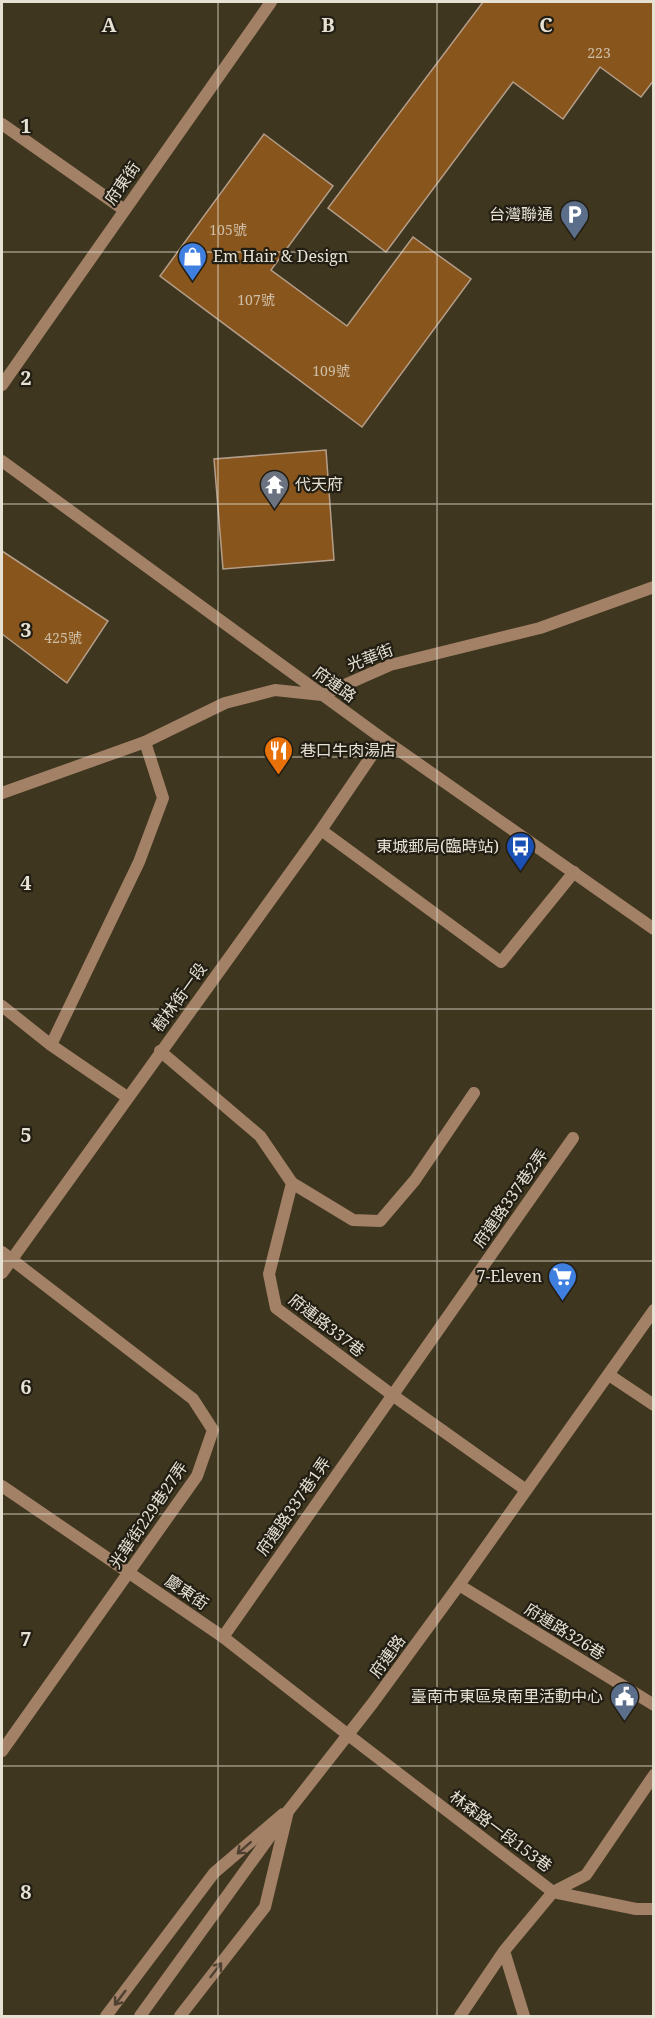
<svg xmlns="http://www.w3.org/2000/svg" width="655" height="2018" viewBox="0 0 655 2018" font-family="'Noto Serif','Noto Sans TC',serif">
  <rect width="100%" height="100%" fill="#3f361f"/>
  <path fill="#88551c" stroke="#b49e8a" stroke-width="1.5" d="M483 2H654V80L641 97 600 67 563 119 513 82 386 252 328 208Z
    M264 134 333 186 271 270 347 326 413 237 471 279 362 427 160 276Z
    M326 450 334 560 223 569 214 459Z
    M2 551 108 621 67 683 2 634Z"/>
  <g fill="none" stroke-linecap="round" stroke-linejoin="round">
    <path stroke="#a28167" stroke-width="12" d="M2 124 123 209
      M321 830 501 962 574 872
      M2 1006 51 1045 127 1097
      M51 1045 139 862 163 798 145 742
      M160 1051 260 1136 292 1183 269 1274 276 1308 391 1394 526 1490
      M292 1183 353 1220 380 1221 415 1180 474 1093
      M2 1252 193 1399 213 1430 197 1476 2 1751
      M609 1375 654 1405
      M459 1585 654 1705
      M223 1637 573 1138
      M347 1734 553 1892 636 1909H654
      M504 1951 524 2016
      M106 2016 214 1873 283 1814
      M180 2016 265 1907 288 1811
      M460 2016 504 1951 553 1892 586 1875 654 1775"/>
    <path stroke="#a28167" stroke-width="12" d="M2 385 271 2
      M2 461 383 739 654 929
      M2 793 145 742 225 703 275 690 322 695 390 665 540 628 654 587
      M2 1273 321 830 383 739
      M2 1486 223 1637 347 1734
      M140 2016 289 1810 372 1704 459 1585 654 1310"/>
  </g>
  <defs><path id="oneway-shaft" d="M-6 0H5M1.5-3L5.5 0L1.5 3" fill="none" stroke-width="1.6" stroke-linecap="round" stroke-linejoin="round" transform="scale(1.5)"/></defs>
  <g stroke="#4f4131">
    <use href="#oneway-shaft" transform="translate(244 1848) rotate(139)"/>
    <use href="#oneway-shaft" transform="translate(216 1970) rotate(-52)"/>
    <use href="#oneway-shaft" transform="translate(120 1998) rotate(127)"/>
  </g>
  <path fill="none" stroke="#e6e1d3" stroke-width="1.5" stroke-opacity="0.55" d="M218 2V2016M437 2V2016M2 252H654M2 504H654M2 757H654M2 1009H654M2 1261H654M2 1514H654M2 1766H654"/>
  <defs>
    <symbol id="parking-pin" viewBox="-11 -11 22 30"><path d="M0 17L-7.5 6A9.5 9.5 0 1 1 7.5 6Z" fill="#5c6f8a" stroke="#221e14"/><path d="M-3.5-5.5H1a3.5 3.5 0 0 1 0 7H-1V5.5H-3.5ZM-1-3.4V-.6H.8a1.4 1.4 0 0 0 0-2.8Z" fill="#fff"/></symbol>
    <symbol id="shop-pin" viewBox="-11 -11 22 30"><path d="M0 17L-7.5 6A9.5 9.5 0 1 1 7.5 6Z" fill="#3f7fe0" stroke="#221e14"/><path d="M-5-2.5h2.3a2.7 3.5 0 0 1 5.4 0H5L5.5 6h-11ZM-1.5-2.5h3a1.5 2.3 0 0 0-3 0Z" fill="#fff"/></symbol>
    <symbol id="temple-pin" viewBox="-11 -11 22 30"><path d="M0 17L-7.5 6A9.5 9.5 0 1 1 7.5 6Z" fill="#6b7280" stroke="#221e14"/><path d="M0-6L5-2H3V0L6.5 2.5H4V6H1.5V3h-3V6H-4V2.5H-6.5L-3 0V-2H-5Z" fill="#fff"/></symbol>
    <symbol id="restaurant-pin" viewBox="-11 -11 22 30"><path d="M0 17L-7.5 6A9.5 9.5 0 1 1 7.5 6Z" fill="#e8710a" stroke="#221e14"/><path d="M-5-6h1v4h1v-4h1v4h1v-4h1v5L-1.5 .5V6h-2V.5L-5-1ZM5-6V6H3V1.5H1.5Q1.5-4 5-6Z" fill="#fff"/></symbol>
    <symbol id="bus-pin" viewBox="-11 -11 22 30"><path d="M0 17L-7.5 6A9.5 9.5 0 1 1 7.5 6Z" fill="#1a4fb4" stroke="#221e14"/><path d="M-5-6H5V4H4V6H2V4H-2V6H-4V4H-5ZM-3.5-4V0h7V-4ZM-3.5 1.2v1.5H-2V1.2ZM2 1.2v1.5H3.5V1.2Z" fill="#fff"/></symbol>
    <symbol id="supermarket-pin" viewBox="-11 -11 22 30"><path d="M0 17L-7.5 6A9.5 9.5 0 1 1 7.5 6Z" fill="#3f7fe0" stroke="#221e14"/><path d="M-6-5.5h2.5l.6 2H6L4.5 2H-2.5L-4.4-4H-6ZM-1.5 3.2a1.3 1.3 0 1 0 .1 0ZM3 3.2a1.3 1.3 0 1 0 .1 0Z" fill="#fff"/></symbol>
    <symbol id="civic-pin" viewBox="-11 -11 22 30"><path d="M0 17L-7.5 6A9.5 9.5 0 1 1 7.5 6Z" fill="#5c6f8a" stroke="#221e14"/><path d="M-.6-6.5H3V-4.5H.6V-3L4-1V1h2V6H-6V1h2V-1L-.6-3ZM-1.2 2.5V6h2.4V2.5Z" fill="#fff"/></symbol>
  </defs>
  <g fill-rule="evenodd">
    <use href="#parking-pin" x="558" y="198" width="33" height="45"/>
    <use href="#shop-pin" x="176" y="240" width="33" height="45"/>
    <use href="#temple-pin" x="258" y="468" width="33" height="45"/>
    <use href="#restaurant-pin" x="262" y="734" width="33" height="45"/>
    <use href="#bus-pin" x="504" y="830" width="33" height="45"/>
    <use href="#supermarket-pin" x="546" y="1260" width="33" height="45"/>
    <use href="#civic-pin" x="608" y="1680" width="33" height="45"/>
  </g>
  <g text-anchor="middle" stroke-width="4.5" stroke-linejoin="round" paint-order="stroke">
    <g font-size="14" fill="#cebea5">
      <text x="599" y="58">223</text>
      <text x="228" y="235">105號</text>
      <text x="256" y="305">107號</text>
      <text x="331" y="376">109號</text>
      <text x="63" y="643">425號</text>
    </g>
    <g font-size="16" fill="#e6e1d3" stroke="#221e14">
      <text transform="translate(122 183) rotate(-55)" y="6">府東街</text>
      <text transform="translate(370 657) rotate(-21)" y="6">光華街</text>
      <text transform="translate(335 684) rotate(36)" y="6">府連路</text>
      <text transform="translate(179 997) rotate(-54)" y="6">樹林街一段</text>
      <text transform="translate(510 1198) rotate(-55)" y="6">府連路337巷2弄</text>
      <text transform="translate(327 1325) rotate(38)" y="6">府連路337巷</text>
      <text transform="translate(293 1506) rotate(-55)" y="6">府連路337巷1弄</text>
      <text transform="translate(148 1515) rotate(-56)" y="6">光華街229巷27弄</text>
      <text transform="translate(187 1592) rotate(34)" y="6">慶東街</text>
      <text transform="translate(565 1631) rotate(32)" y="6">府連路326巷</text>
      <text transform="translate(387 1656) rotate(-54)" y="6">府連路</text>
      <text transform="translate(501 1831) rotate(37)" y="6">林森路一段153巷</text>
    </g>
    <g font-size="16" fill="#e6e1d3" stroke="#221e14" text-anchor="end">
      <text x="553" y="220">台灣聯通</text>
      <text x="213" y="262" text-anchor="start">Em Hair &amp; Design</text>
      <text x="295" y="490" text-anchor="start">代天府</text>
      <text x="300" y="756" text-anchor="start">巷口牛肉湯店</text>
      <text x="499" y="852">東城郵局(臨時站)</text>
      <text x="542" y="1282">7-Eleven</text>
      <text x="603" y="1702">臺南市東區泉南里活動中心</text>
    </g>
  </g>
  <g font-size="20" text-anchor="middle" font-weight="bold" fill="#e6e1d3" stroke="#221e14" stroke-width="4.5" stroke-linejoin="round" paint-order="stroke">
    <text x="109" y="32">A</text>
    <text x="328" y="32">B</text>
    <text x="546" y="32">C</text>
    <text x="26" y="133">1</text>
    <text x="26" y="385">2</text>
    <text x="26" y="637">3</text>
    <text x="26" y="890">4</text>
    <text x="26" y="1142">5</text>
    <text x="26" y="1394">6</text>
    <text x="26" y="1646">7</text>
    <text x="26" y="1899">8</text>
  </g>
  <rect width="655" height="2018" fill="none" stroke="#e6e1d3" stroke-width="6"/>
</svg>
